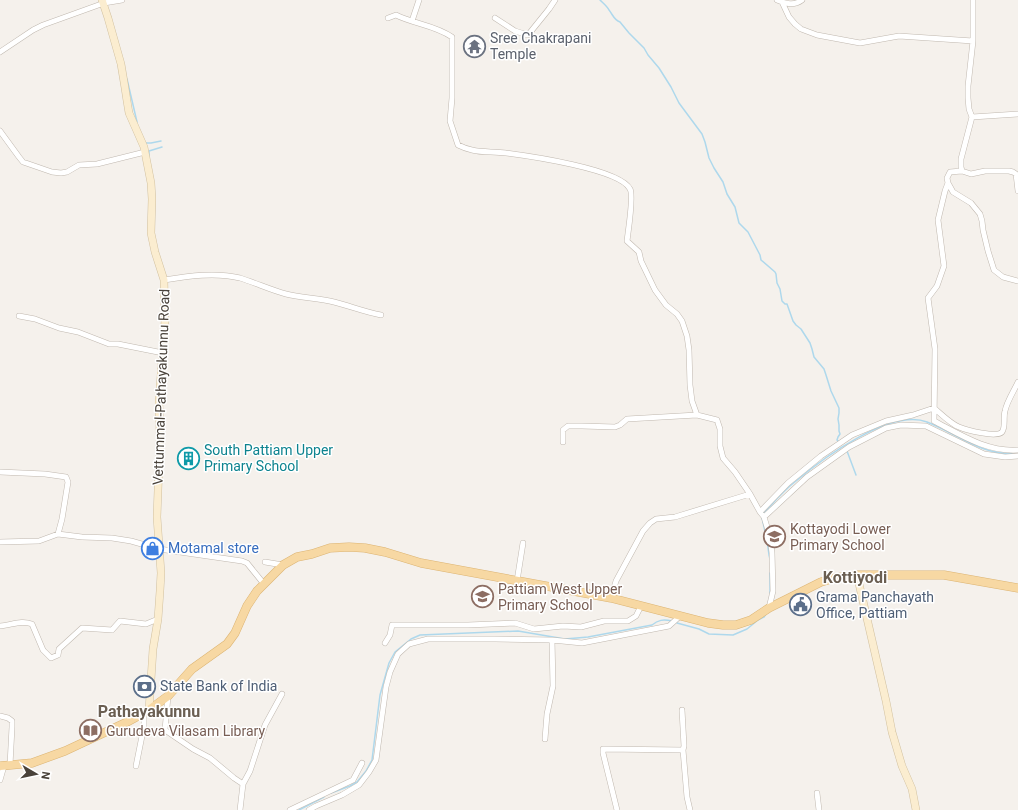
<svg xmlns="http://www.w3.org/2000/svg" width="1018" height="810" viewBox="0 0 1018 810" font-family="Roboto,sans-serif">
  <rect width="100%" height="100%" fill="#f5f1ec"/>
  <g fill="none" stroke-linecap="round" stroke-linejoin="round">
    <path stroke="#aed8ec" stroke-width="1.5" d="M600 0C603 3 607 6 609 10 613 15 614 20 620 22L629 33 644 48 648 55 659 68 671 87 679 103 702 134 705 142 709 158 714 168 723 182 727 194 735 207 739 223 748 232 760 255 761 260 775 272 776 274 777 283 780 289 782 301 785 304H787L793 321 796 325 801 329 810 343 812 349 814 357 824 369 826 375 831 391 839 408V413L838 419 839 425V431L840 434 838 437 837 440 839 442
      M127 79 137 122
      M145 143H151L161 141
      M149 157V151L162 147
      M847 451 856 475
      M764 513C774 502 784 490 796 481 823 458 891 408 927 422 958 434 983 457 1018 453
      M762 518 767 540 769 555 770 559
      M770 573V593
      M677 623 699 629 709 634 733 635 747 629 758 620 764 617 766 614
      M331 793 350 786 357 782 366 771 372 760 380 695 389 663 395 652 411 639 420 635 518 631 565 639 588 637 652 625C658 620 663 619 672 621
      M299 810 324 797"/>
    <defs>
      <path id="minor" d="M777 0C786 4 794 6 802 0
        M973 0V41L968 86V98L969 109 972 117 961 159V167L962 171 971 174 985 171H1009L1013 172 1016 174 1018 191
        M782 2 789 17 795 24 801 29 817 35 860 43 899 36 973 41
        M388 18 396 15C414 24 435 25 452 37V98L450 121 458 145C462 147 467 149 472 150 483 153 495 151 506 153 529 156 620 169 630 189 634 195 628 232 627 241L639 252 641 261 655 290 666 305 677 314 682 321 687 336 689 350 690 385 692 401 697 415 717 420 720 429V446L723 458 735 472 750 494 760 512 764 517 770 537 772 553 773 591 769 608
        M495 18 515 31 528 35 549 9 555 0
        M412 21 419 0
        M0 52 33 30 43 25 104 3 122 0
        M972 117 1018 114
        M0 131 19 157 23 162 52 172 61 173 67 172 79 165 97 164 145 152
        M962 171 950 172 947 178 948 183 953 192 971 203 980 214 982 221 983 230 988 251 994 270 1003 277 1018 281
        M948 183 945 191 938 220 944 266 937 286 928 298 935 349 934 421C961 435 987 452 1018 450
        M164 280C189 276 215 272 240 278 256 283 271 290 286 294 302 298 319 298 334 302 350 306 365 312 381 315
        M19 316 35 319 59 328 78 332 109 344H118L163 353
        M563 442V430L568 426H582L615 427 620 425 627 419 697 415
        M0 472 45 474 66 477 68 482 62 519 58 534 82 537 112 538 131 541 159 549 242 561 247 563 264 584
        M760 512 788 483 821 456 852 435 886 421 913 415 934 408C941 414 951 424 959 427 966 430 997 438 1002 432 1006 427 1003 417 1005 411 1007 401 1014 391 1018 382
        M764 517 807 477 849 447 886 428 901 425 926 426 984 454 1005 457 1018 456
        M0 542 39 541 58 534
        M265 562 283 565
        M517 581 523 543
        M611 598 616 581 643 531 650 523 656 519 675 517 750 494
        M0 626C12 625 21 620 32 624L43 650 51 658 58 655 59 649 82 628 112 630 120 621 146 624 158 619
        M385 643 390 635 392 625H468L515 623 534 629 563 626 581 627 604 621H628L636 616 641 606
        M168 696 165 730 193 749 210 758 234 778 243 784 240 810
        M682 710 684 746 683 750 687 797 690 810
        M0 716 8 718 12 721V727L10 765
        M545 739 547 714 553 686 552 640
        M136 766 144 726V712
        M0 780 4 766
        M243 784 250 771 265 725 282 694
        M817 793 819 810
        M290 810 353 780 362 763
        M309 810 316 806 342 795 359 785 369 772 376 760 386 687 390 672 398 654 409 644 428 639H495L552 640 582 643 669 626 680 616
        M617 810 603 753V749L683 750"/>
      <path id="secondary" d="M102 0 108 18 121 64 125 88 127 101 129 113 144 147 151 183 152 199 151 233 155 252 164 280 165 320 159 401 160 437 157 517 161 573 160 591 158 619 153 649 149 710
        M857 575 886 701 892 732 902 766 912 789 916 810"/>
      <path id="primary" d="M0 766 32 763 65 751 127 722 149 710 168 696 192 669 227 644 235 633 247 606 257 591 283 565 297 557 312 554 330 548 349 547 365 548 385 552 421 563 611 598 708 623 723 625H736L751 620 769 608 821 582 835 578 857 575H944L1018 588"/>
    </defs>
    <use href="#minor" stroke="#c0b8af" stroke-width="6"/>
    <use href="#secondary" stroke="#d1c09f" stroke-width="8"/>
    <use href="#primary" stroke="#dcb473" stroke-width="9"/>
    <use href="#minor" stroke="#fff" stroke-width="5"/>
    <use href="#secondary" stroke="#fbedd0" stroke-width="7"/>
    <use href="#primary" stroke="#f7d8a3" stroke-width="8"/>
  </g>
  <defs>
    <symbol id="temple-ring" viewBox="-11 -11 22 22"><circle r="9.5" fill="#fff" stroke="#6b7280" stroke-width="1.5"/><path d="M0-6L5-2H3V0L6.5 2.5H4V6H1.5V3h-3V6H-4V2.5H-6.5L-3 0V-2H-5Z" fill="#6b7280"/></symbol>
    <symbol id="building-ring" viewBox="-11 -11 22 22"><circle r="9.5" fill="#fff" stroke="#0f9aa8" stroke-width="1.5"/><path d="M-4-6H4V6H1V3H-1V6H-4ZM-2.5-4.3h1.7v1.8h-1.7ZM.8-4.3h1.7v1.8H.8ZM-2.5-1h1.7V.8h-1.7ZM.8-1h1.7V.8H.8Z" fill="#0f9aa8"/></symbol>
    <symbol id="school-ring" viewBox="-11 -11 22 22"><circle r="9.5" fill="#fff" stroke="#8d6e63" stroke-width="1.5"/><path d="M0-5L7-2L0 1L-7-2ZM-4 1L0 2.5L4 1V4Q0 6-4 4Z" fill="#8d6e63"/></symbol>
    <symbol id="shop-ring" viewBox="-11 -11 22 22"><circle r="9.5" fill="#fff" stroke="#3f7fe0" stroke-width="1.5"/><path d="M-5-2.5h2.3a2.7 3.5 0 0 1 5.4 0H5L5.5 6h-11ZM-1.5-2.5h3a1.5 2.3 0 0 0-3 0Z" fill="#3f7fe0"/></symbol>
    <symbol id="civic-ring" viewBox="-11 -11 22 22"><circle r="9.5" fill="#fff" stroke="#5c6f8a" stroke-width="1.5"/><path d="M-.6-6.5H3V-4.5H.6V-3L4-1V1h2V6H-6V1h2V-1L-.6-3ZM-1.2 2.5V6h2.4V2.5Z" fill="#5c6f8a"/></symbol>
    <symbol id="bank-ring" viewBox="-11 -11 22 22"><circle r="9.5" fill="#fff" stroke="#5c6f8a" stroke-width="1.5"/><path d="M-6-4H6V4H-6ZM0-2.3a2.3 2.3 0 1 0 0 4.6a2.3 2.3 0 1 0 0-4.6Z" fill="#5c6f8a"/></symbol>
    <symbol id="library-ring" viewBox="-11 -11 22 22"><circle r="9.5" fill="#fff" stroke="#8d6e63" stroke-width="1.5"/><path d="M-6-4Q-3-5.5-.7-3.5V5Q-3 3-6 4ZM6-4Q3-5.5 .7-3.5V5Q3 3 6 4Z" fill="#8d6e63"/></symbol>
  </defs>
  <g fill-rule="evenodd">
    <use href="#temple-ring" x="462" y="34" width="25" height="25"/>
    <use href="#building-ring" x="176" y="446" width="25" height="25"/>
    <use href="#school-ring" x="762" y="524" width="25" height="25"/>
    <use href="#shop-ring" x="140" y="536" width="25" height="25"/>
    <use href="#school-ring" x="470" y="584" width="25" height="25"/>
    <use href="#civic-ring" x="788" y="592" width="25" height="25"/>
    <use href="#bank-ring" x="132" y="674" width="25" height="25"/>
    <use href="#library-ring" x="78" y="718" width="25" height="25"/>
  </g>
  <g text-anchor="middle" stroke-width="3" stroke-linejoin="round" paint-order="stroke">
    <g font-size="14" fill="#5b616d" stroke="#fff" text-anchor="start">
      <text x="490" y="43">Sree Chakrapani<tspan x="490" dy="16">Temple</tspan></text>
    </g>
    <g font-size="14" fill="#49423a" stroke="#fff">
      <text transform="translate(161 387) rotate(-88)" y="5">Vettummal-Pathayakunnu Road</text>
    </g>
    <g font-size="14" fill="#0d838f" stroke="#fff" text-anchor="start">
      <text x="204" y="455">South Pattiam Upper<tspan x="204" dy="16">Primary School</tspan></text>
    </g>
    <g font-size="14" fill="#785e54" stroke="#fff" text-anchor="start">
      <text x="790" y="534">Kottayodi Lower<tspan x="790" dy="16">Primary School</tspan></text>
      <text x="498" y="594">Pattiam West Upper<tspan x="498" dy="16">Primary School</tspan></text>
      <text x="106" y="736">Gurudeva Vilasam Library</text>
    </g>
    <g font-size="14" fill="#366cbe" stroke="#fff" text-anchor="start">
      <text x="168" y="553">Motamal store</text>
    </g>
    <g font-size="14" fill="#4e5e75" stroke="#fff" text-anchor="start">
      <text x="816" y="602">Grama Panchayath<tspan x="816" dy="16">Office, Pattiam</tspan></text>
      <text x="160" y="691">State Bank of India</text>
    </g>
    <g font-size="16" font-weight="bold" fill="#6b5f52" stroke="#fff">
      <text x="855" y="583">Kottiyodi</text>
      <text x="149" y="717">Pathayakunnu</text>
    </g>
  </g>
  <g transform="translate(36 774) rotate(99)" stroke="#ffffff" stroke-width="3" paint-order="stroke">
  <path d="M0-3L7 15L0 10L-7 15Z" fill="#49423a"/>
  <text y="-6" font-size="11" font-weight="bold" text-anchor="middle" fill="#49423a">N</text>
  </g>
</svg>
